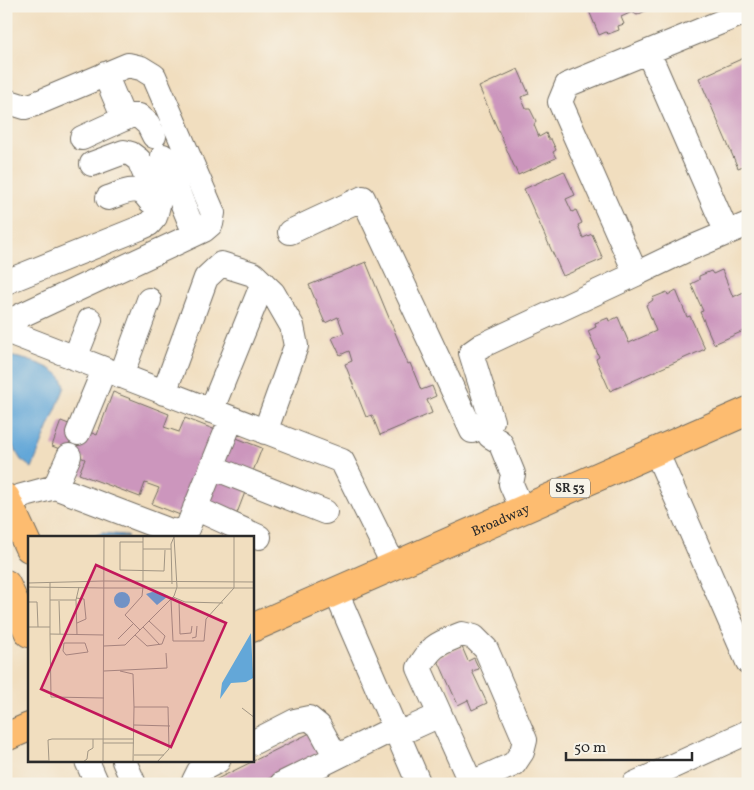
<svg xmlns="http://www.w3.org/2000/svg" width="754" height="790" viewBox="0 0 754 790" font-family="Vollkorn,serif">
  <rect width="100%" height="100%" fill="#f7f3e8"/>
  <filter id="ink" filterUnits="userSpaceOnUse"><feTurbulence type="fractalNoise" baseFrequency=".02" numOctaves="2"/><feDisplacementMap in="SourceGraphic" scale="10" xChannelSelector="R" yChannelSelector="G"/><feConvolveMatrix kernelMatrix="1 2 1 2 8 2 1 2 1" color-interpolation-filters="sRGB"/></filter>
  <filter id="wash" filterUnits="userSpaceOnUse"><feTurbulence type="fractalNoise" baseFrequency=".0096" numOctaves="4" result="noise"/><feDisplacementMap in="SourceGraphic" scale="20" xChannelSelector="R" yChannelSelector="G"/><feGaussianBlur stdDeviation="1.12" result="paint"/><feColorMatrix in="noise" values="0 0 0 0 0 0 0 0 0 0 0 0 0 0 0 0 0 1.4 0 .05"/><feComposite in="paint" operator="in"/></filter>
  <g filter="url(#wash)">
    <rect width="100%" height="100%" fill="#f1debf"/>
    <path fill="#63a7d8" stroke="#476982" d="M6 356C20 357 55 366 62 379 64 382 64 384 65 387L32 468 21 460 6 435Z
      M102 533 123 535 128 537H92Z"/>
    <g id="blocks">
      <path fill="#cc96bd" d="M587 6H648L649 9 637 15 632 12 621 17 624 24 618 26 619 30 608 34 606 32 599 35Z
        M748 56V164L738 168 699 78Z
        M518 69 529 94 521 97 526 109H530L536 121 534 125 539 137 546 133 548 139H551L556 150 553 152 556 158 518 175 479 87Z
        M564 171 575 195 566 199 572 212 576 210 582 223 578 225 583 238 592 234 603 259 563 276 524 189Z
        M366 262 408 364 410 363 421 390 432 386 436 396 427 400 432 413 380 435 372 415 366 417 345 364 352 361 349 351 340 355 332 338 344 333 338 317 325 323 309 285Z
        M722 270 733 297 748 290V329L714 344 700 312 703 311 691 284 699 280V276L711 271 713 274Z
        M676 290 687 317 690 316 705 349 610 391 596 359 599 357 588 331 596 327 595 323 608 318 609 321 618 317 629 343 656 331 646 305 653 300 652 298 667 292 668 295Z
        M113 392 169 414 164 427 179 432 185 418 262 448 229 534 152 504 159 488 145 483 140 497 79 474 85 459 52 446 61 421 97 435Z
        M462 647 468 661 474 658 479 669 472 671 487 703 472 710 468 700 458 705 437 658Z
        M312 732 322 752 258 784H212L211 782Z"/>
    </g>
  </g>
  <g filter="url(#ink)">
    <use href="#blocks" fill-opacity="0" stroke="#706a5f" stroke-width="1"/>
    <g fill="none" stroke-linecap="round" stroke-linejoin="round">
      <defs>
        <path id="minor" d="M748 11 567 85 560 102 636 274 686 250 748 224
          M648 52 727 233
          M105 74 124 119
          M6 101 25 107 35 104 128 65 141 68 154 76 213 213 211 224 204 230 9 321 6 328
          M82 138 130 116H139L148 124 154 136
          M163 156 195 234
          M108 198C118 195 133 186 143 193 150 198 147 202 158 205
          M290 232 363 198 472 431 484 425 490 436 500 442 513 474 511 484 522 509
          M6 282 140 228 149 224 155 217 158 205 139 160 131 154 124 152 92 164
          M6 331 342 461 394 566
          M75 358 90 320
          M121 376 149 300
          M164 393 206 278 221 264 253 274 273 293 292 326 296 346 265 432
          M211 411 263 283
          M484 425 492 421 471 353 481 346 636 274
          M78 433 104 370
          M656 451 748 662
          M212 467 325 512
          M55 487 69 456
          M7 500 55 487 173 532 187 529 231 420
          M195 508 259 537
          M336 592 419 784
          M462 634 474 637 486 649 525 740 522 752 514 764 476 781 468 777 419 668C432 644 438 644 462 634Z
          M398 734 440 715
          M252 743 295 721 309 718 319 726 336 757
          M87 761 97 784
          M124 761 134 784
          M195 784 194 781 199 771 218 761
          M282 784 395 728
          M634 784 748 732"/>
        <g id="major">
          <path d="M6 498 29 548"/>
          <path d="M6 584 29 633"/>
          <path id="s1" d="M252 628 748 411"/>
          <path d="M6 737 29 727"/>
        </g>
      </defs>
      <use href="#minor" stroke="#706a5f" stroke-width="26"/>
      <use href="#major" stroke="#706a5f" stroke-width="30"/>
      <use href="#minor" stroke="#fff" stroke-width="24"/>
      <use href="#major" stroke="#fdbc6f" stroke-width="28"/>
    </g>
  </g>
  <g text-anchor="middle" stroke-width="4" stroke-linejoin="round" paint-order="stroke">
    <rect fill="#f7f3e8" stroke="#686764" stroke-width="1" x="550" y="478.5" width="40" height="19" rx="4"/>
    <g font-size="12" font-weight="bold" fill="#2b2b2b">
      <text x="570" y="492">SR 53</text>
    </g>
    <g font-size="14" fill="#2b2b2b" stroke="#f7f3e8">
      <text dy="5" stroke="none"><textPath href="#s1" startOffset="271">Broadway</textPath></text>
    </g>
  </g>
  <g transform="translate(28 536)">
    <rect width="226" height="226" fill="#f1debf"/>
    <path d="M86 64a8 8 0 1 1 16 0a8 8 0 1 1-16 0ZM124 56 134 57 140 60 129 69 118 58ZM223 97 225 142 218 146 203 147 192 163 194 147Z" fill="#63a7d8"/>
    <path fill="none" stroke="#a29684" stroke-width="1" d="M115 6H92V34L136 35 137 14M115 13H143M76 45 227 46M115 45V0M22 46V98L76 99M0 47 76 45M144 48 143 8 146 1M0 51 76 52M76 52H227M145 61 157 66 195 67M48 62 56 63 58 83 49 87M22 64H48L51 51M48 64 49 99M143 64 145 105H176L178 83 206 52V0M31 65 32 98M151 65 152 98M0 66H9L10 91M0 91H22M115 91 132 109M112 94 97 79 114 60 115 51M22 98 23 161 76 162M152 98 163 97 164 90M107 99 119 110 134 108 137 100 121 85M164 102 168 101 169 90M90 103 105 88M36 107H57L60 116 38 119 35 115ZM76 110 97 109 146 60 149 51 146 1M76 135 139 132 138 117M92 135 105 138 106 171M214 172 227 182M106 189 142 190M75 207H106M106 219H136M0 225H20M21 226 20 204 24 203H106M55 226 59 223 60 215 65 212V203M75 226 76 0M105 226 106 171H140L141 213 129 226"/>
    <path fill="#c2185b" fill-opacity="0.15" stroke="#c2185b" stroke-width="2.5" d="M68 29 198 87 143 211 13 153Z"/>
    <rect width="226" height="226" fill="none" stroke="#2b2b2b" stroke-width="2.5"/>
  </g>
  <rect width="754" height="790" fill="none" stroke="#f7f3e8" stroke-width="25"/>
  <path d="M566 752v8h126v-8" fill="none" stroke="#2b2b2b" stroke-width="2.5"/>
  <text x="574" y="752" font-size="15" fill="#2b2b2b" stroke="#f7f3e8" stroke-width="4" paint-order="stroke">50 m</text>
</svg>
